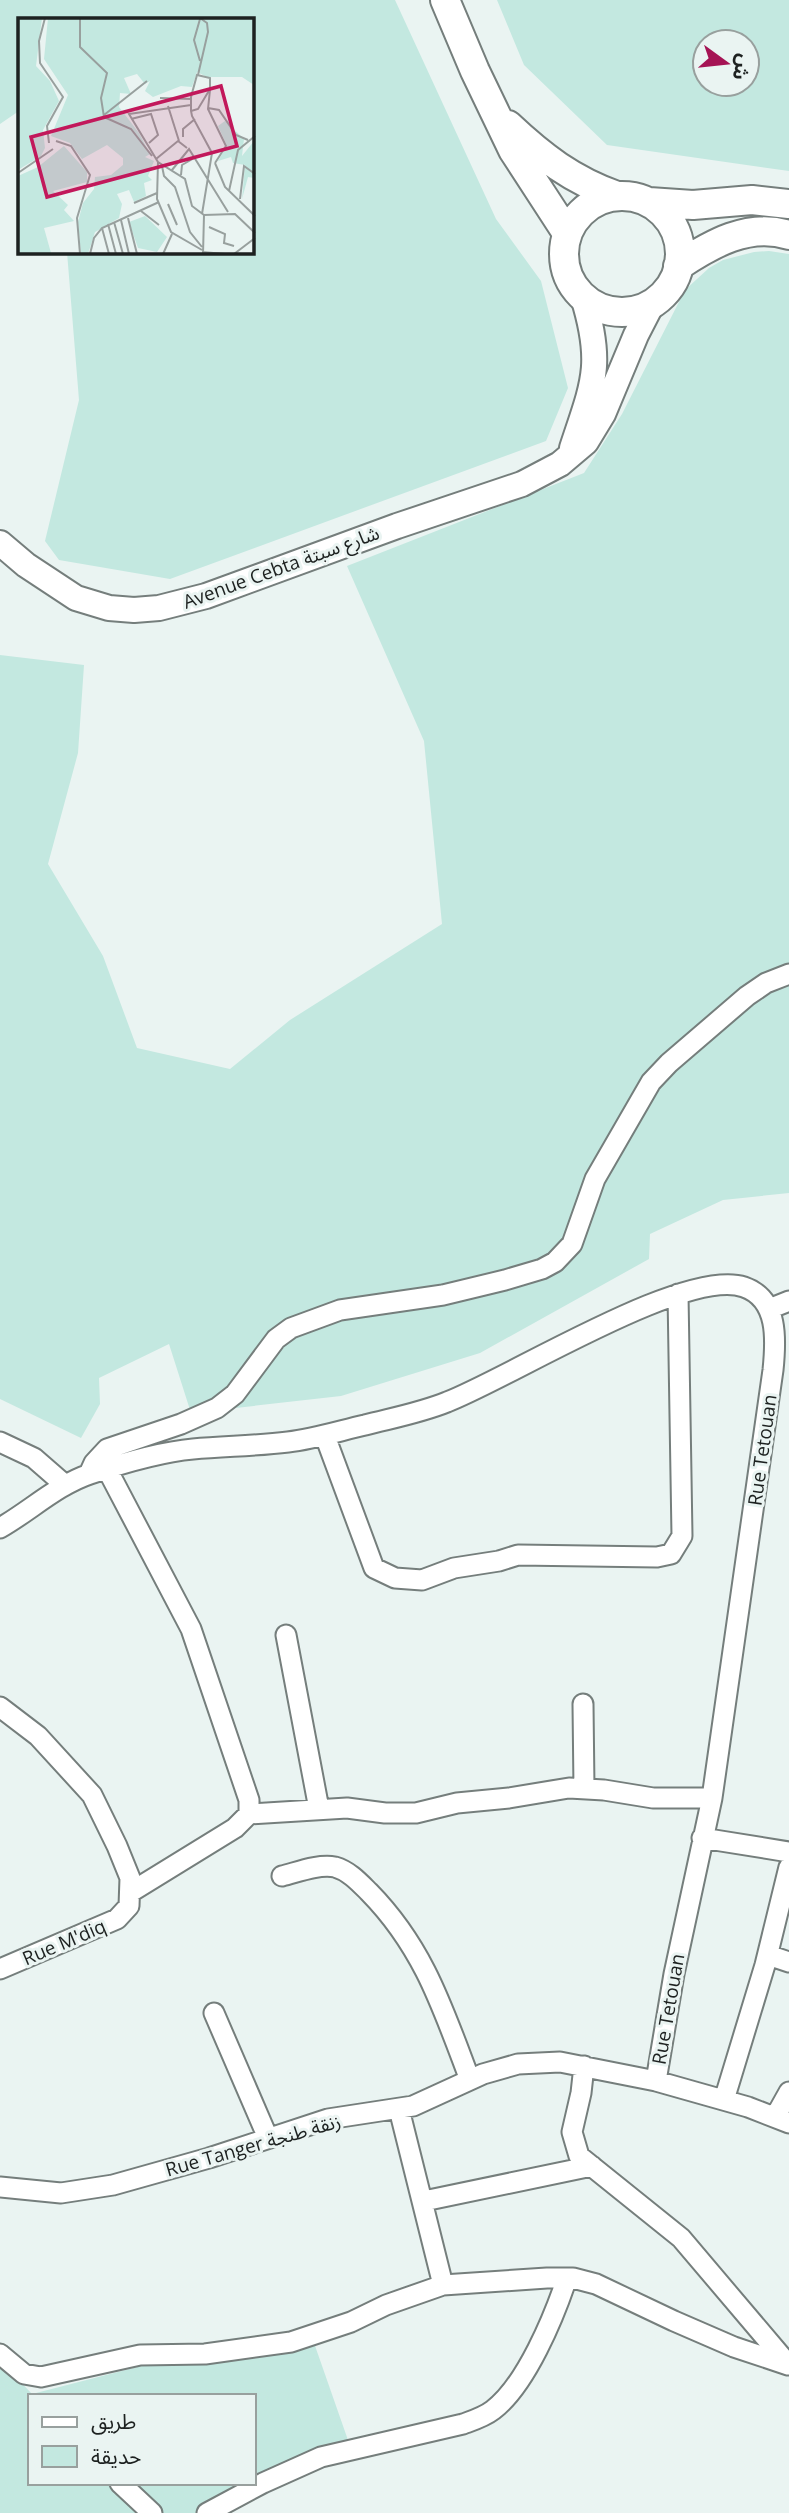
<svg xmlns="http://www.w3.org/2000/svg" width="789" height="2513" viewBox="0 0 789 2513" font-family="'Open Sans','Noto Sans Arabic',sans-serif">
  <rect width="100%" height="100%" fill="#eaf4f2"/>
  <path fill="#c3e8e0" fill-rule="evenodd" d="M0 0H395L496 219 541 281 568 388 546 441 170 579 59 560 45 541 79 400 67 252H252V19H19V111L0 124Z
    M497 0H789V171L607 145 524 65ZM747 42V84H705V42Z
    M769 251 789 254V1193L723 1200 650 1234 649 1259 480 1353 341 1396 191 1413 169 1344 99 1378 100 1404 81 1438 0 1399V655L84 665 78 753 48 864 103 956 137 1048 230 1069 290 1020 442 924 424 741 347 566 584 473 622 414 685 290 709 268 723 260 754 252Z
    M313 2340 349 2443 216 2513H0V2360L32 2394 149 2364ZM30 2396H254V2483H30Z"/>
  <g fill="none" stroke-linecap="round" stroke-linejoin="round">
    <defs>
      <path id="minor" d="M769 1309 789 1301
        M325 1436 374 1568 395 1578 422 1580 454 1568 499 1561 518 1555 657 1557 671 1554 682 1536 678 1294
        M0 1442 34 1458 65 1485
        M107 1469 191 1629 249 1800V1814L235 1828 131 1892
        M89 1474 94 1463 107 1449 181 1424 217 1408 235 1394 276 1339 291 1328 340 1310 443 1295 505 1280 542 1269 555 1262 572 1244 595 1179 651 1082 669 1063 747 996 766 983 789 974
        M0 1528C30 1511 57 1485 90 1474 123 1463 159 1452 193 1449 225 1446 256 1446 288 1442 314 1439 339 1431 365 1425 392 1418 420 1413 447 1402 508 1379 685 1267 744 1287 779 1299 776 1341 773 1370L712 1798 674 1974 656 2081
        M286 1635 319 1809
        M583 1704 584 1788
        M0 1707 38 1736 92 1795 117 1846 130 1878 129 1906 117 1919 0 1969
        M249 1814 347 1808 385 1813H416L457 1803 509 1798 569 1788 604 1790 653 1798H712
        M702 1838 789 1852
        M282 1876C298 1872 318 1864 335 1867 349 1871 359 1882 369 1892 424 1948 443 2009 470 2080
        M768 1955 789 1962
        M214 2013 268 2138
        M584 2066 581 2093 572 2132 579 2156 681 2238 787 2363
        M724 2100 765 1965 789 1867
        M399 2109 443 2285
        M775 2117 789 2092
        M0 2187 61 2193 113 2185 209 2158 328 2119 413 2106 483 2074 518 2064 560 2062 656 2081 748 2107 789 2123
        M424 2201 592 2166
        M0 2354 24 2374 41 2377 140 2355 205 2354 291 2342 351 2322 386 2305 443 2285 547 2278H573L596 2284 674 2321 734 2347 788 2365
        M120 2483 152 2513
        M207 2513 263 2483 321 2457 463 2424C474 2420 484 2417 493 2410 526 2385 554 2317 567 2278"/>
      <path id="tertiary" d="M572 448C593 384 604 365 583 297
        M0 543 26 565 76 598 109 608 134 610 159 608 206 596 397 526 522 484 560 464 586 442 603 414 636 335 653 302"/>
      <path id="secondary" d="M445 0 475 71 513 150 567 233
        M508 125C542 157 572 180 617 196
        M564 254a58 58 0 1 1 116 0a58 58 0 1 1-116 0Z
        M649 202 693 205 752 200 789 204
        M678 266C711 244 749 222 789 235"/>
    </defs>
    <use href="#minor" stroke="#757e7c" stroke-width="23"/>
    <use href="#tertiary" stroke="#757e7c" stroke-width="28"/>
    <use href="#secondary" stroke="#757e7c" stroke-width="32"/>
    <use href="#minor" stroke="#fff" stroke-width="19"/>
    <use href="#tertiary" stroke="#fff" stroke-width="24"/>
    <use href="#secondary" stroke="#fff" stroke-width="28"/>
  </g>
  <g text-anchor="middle" stroke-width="6" stroke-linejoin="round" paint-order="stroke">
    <g font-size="19" fill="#1d2120" stroke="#eaf4f2">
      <text transform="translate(281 567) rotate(-20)" y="7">Avenue Cebta شارع سبتة</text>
      <text transform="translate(762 1450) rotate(-82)" y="7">Rue Tetouan</text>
      <text transform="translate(64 1942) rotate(-23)" y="7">Rue M'diq</text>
      <text transform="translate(668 2009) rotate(-80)" y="7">Rue Tetouan</text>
      <text transform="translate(253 2145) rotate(-16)" y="7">Rue Tanger زنقة طنجة</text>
    </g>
  </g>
  <g transform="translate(18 18)">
    <rect width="236" height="236" fill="#eaf4f2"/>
    <path d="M0 0H24L18 48 32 63 41 83 25 112 27 130 23 138 0 152ZM30 0H236V67L224 59H189L179 54 174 69 163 68 135 79 127 73 132 63 127 66 119 56 106 60 113 76 102 75 101 89 121 115 132 136 127 139 136 143 130 158 134 162 126 165 128 178 116 184 111 172 99 176 104 186 101 200 77 214 70 236H63L60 204 65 185 76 171 77 159 93 157 105 147V140L89 127 64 141 52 125 33 118 50 77 26 41ZM207 103 226 121 224 138 236 123V160L230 159 224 181 227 147 215 145 213 139 200 143 209 128 200 108ZM46 128 69 154V164L35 173 50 187 46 192 56 203 26 210 33 235 0 236V158L20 149ZM127 198 149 219 139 234 120 230 111 204Z" fill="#c3e8e0"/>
    <path fill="none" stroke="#98a09e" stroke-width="2" d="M27 0 21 23 22 45 45 79 29 108 31 125M62 0V29L89 55 83 80 86 99 113 111 134 138M182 1 176 22 182 43M180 57 190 14 189 5 182 0M192 72 190 91 208 128 197 145M142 80 173 81M173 87 111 96 140 144 167 161 174 188 186 197 217 196 237 215M150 88 161 123M190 90 201 92 218 117 230 122M173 93 180 91 192 71V60L179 57 173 79V93L174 98 194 135 184 196M86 97 129 63M113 101 133 96 140 117 131 125M165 119V111L177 101M38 123 53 128 72 157 59 200 62 236M138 141 160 123 169 130M140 144 139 181 153 214 184 232M197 145 207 169 237 198M144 148 146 158 157 169 172 214 184 229M154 152 171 131 210 194M0 155 35 131M163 157 164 147 178 139M211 173 220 132 237 118M222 181 226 148 237 156M116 185 139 175M150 186 159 207M123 193 141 207M110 200 119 236M103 202 111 236M96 204 105 236M90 206 98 236M191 209 207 216 206 225 216 228M84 210 91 236M184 234 207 236M72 236 76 220 84 210 141 184M145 236 154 216M185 236 186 197M216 236 237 220"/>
    <path fill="#c2185b" fill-opacity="0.15" stroke="#c2185b" stroke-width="3.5" d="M203 68 219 128 29 179 13 119Z"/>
    <rect width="236" height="236" fill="none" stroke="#1d2120" stroke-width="3.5"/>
  </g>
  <rect x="28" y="2394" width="228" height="91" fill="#eaf4f2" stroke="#98a09e" stroke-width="2"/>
  <rect x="42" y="2417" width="35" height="10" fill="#ffffff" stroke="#98a09e" stroke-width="2"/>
  <text x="91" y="2429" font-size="21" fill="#1d2120">طريق</text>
  <rect x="42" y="2446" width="35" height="21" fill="#c3e8e0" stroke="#98a09e" stroke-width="2"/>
  <text x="91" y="2464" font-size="21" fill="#1d2120">حديقة</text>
  <g transform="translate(726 63) rotate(105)"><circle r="33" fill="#eaf4f2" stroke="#98a09e" stroke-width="2"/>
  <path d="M0-5L12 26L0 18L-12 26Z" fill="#a51354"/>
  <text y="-10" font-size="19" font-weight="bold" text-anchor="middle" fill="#1d2120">ش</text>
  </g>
</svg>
